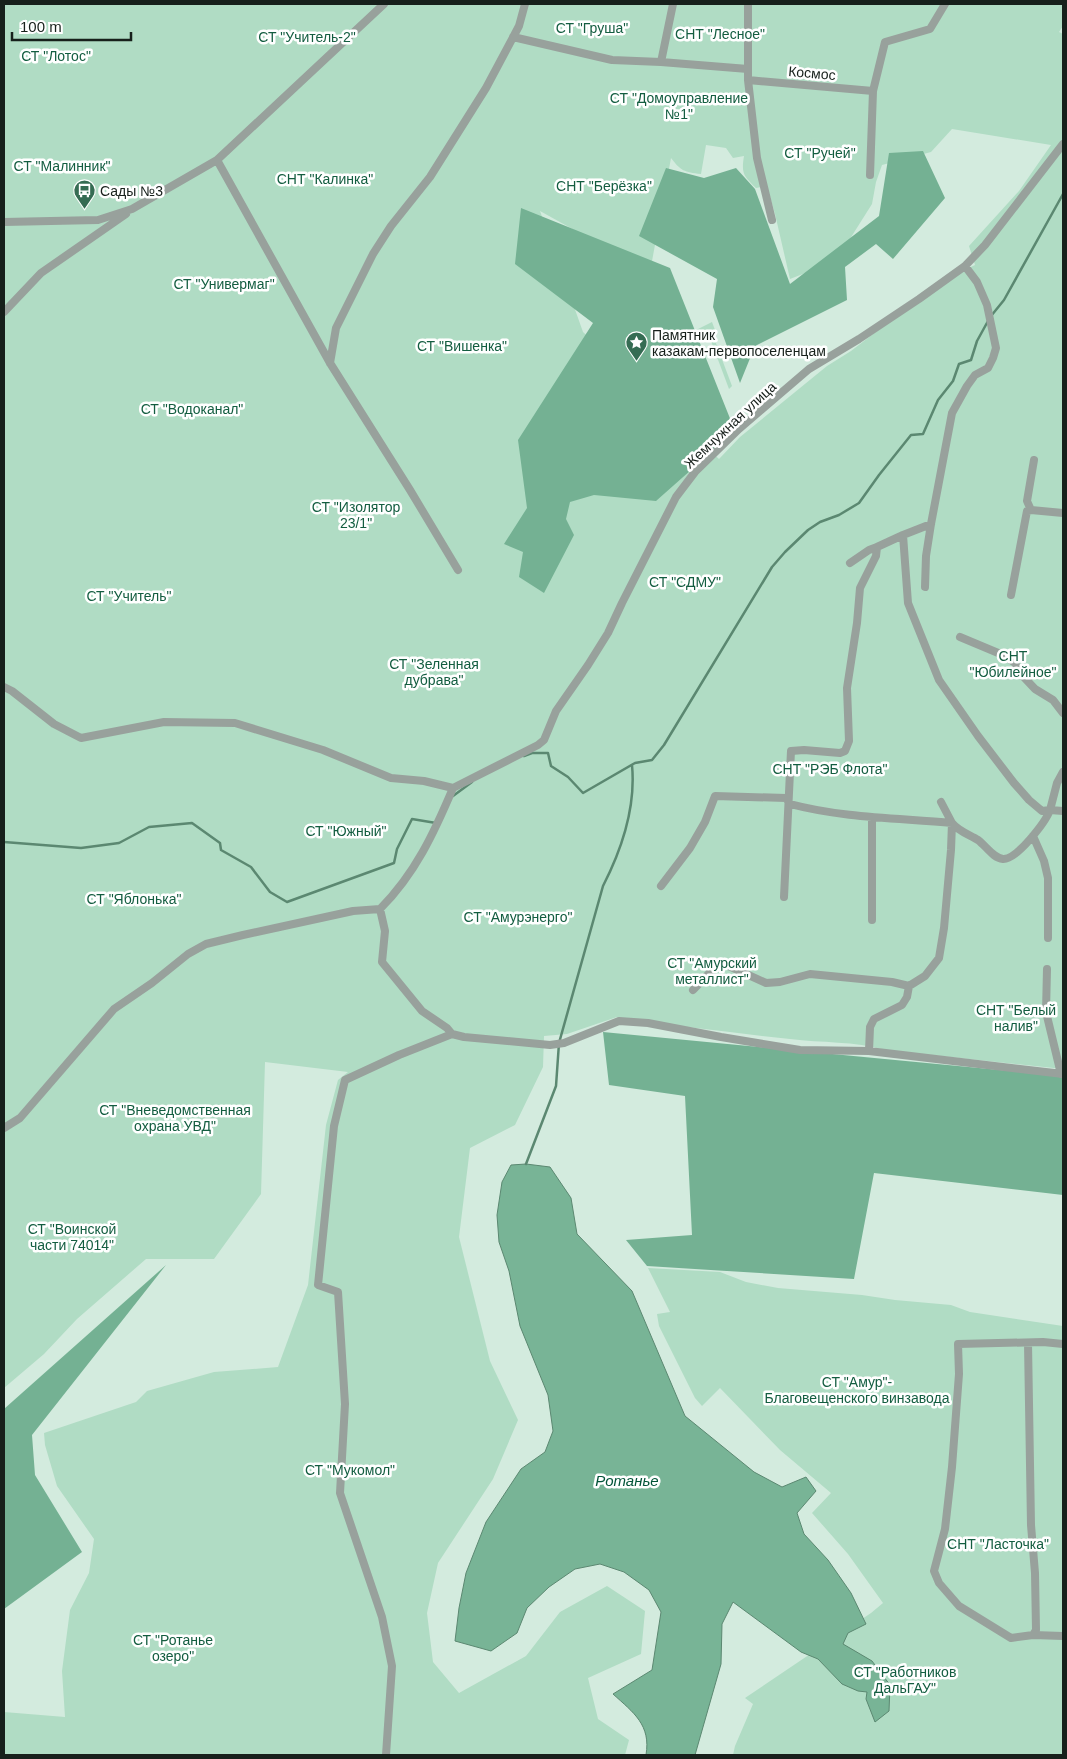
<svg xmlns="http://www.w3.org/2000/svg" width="1067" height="1759" viewBox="0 0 1067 1759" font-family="Arial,sans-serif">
  <rect width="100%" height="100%" fill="#d3ebde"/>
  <path fill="#b0dcc4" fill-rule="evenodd" d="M4 4H1063V26L1059 32 1063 34V1069L885 1050C854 1041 822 1043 790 1039 733 1033 676 1025 619 1019L617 1017 567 1034 544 1036 543 1067 515 1125 470 1148 459 1237 490 1361 518 1420 493 1479 438 1563 427 1613 433 1662 459 1693 526 1656 560 1612 607 1586 645 1611 641 1654 588 1678 598 1719 629 1740 625 1755H4V1712L65 1717 62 1671 70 1610 89 1573 94 1539 57 1486 45 1445 44 1433 136 1402 147 1391 214 1372 278 1367 308 1285 326 1125 338 1080 348 1072 265 1062 261 1194 214 1259H146L77 1319 44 1354 4 1388ZM952 129 1051 145 1019 191 969 246 975 265 962 271 890 321 851 351 827 366 740 437 719 459 583 332 540 211 650 272 671 158C681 171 684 172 701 174L706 145 726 148 733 158 744 156C741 174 744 176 756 188L767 186 775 214 790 279 836 261 872 204 876 182 882 165 931 152Z
    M712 322 715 330 714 338 732 386 729 389 711 341 703 339 664 372 662 368 701 335 698 329Z
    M648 1268 720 1272 746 1282 778 1288 862 1295 895 1300 951 1305 970 1312 1063 1326V1755H733L735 1746 753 1704 745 1698 871 1613 883 1603 848 1554 812 1513 831 1493 780 1450 720 1388 702 1406 695 1398 659 1326 657 1314 670 1312Z"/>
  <path fill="#74b193" d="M923 151 945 198 893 259 876 244 845 267 847 300 755 346 740 383 713 307 717 279 639 236 666 168 704 178 736 168 755 189 790 284 879 216 889 153Z
    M521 208 670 268 735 431 656 501 594 495 570 502 566 519 574 535 544 593 519 577 523 552 504 544 527 508 518 440 593 323 515 264Z
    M603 1032 1063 1076V1195L874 1173 854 1279 647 1266 626 1240 692 1235 685 1096 609 1085Z
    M166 1265 32 1435 35 1475 82 1552 4 1609V1409Z"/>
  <path fill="#78b496" stroke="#5b8871" d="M526 1164 550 1167 571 1198 577 1234 632 1291 685 1416 754 1472 782 1487 806 1477 816 1491 797 1513 804 1534 828 1560 851 1593 866 1624 848 1633 843 1644 872 1661 890 1685 889 1711 875 1722 866 1699 867 1692 858 1691 842 1684 818 1659 801 1652 733 1602 722 1624 721 1664 695 1755H646C651 1725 634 1713 613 1694L652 1670 661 1612 649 1590 624 1572 600 1564 575 1569 549 1587 527 1608 517 1633 491 1651 455 1641 459 1608 466 1573 486 1522 521 1469 545 1452 553 1431 548 1395 520 1326 509 1271 499 1242 497 1215 502 1182 511 1165Z"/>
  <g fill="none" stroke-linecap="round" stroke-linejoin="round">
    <path stroke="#5b8871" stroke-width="2.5" d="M991 316 1004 300 1063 194
      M524 756 532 753H548L551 766 568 777 583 793 635 763 652 760 664 745 772 567 785 552 808 530 820 522 839 515 859 503 879 475 911 435 923 434 938 400 953 381 959 364 971 360 977 341 988 321
      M453 796 472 782
      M4 842 81 848 119 843 149 827 192 823 220 843 221 850 251 867 270 892 287 902 394 863 397 849 412 819 436 823
      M526 1164 556 1086 559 1043 603 886C622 849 636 807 632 765"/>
    <path stroke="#98a19c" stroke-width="8" d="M748 4V80L757 158 772 220
      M513 37 612 60 661 62 748 69
      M661 62 673 4
      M748 80 873 91
      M217 160 330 363 410 490 458 570
      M870 175 873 91 885 42 930 29 945 4
      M4 222 98 220 132 209 217 160 384 4
      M4 312 41 273 126 214
      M330 363 336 328 373 254 391 226 430 177 486 88 519 26 525 4
      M1034 460 1027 501 1031 510 1063 513
      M850 563 869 550 877 547
      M925 587 926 556 931 524 952 413 967 386 975 375 988 368 993 358 996 348 987 305 977 282 965 266
      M1011 595 1027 511 1031 510
      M960 637 1003 655 1015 663 1019 672 1035 689 1053 700 1063 713
      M4 687 12 691 54 724 81 738 164 722 235 723 323 750 391 778 424 781 453 788
      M1063 772 1057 783 1050 810 1063 811
      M453 788 538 745 544 740 556 711 588 665 608 633 622 603 676 497 695 472 739 429 809 369 859 339 919 299 965 266 985 245 1063 144
      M1033 836 1044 861 1048 878V938
      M661 886 690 848 705 822 715 796 786 798 790 804C843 818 897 818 952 823 958 831 970 835 978 840 986 846 993 858 1003 859 1017 860 1046 821 1050 810L1042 811 1029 800 1014 783 978 736 939 680 908 603 903 535 931 524
      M784 897 791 751 804 750 840 753 845 751 849 741 847 688 857 623 860 588 876 556 877 547 903 535
      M380 909 385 931 382 962 422 1011 447 1028 452 1034 464 1037 550 1045 564 1043 619 1021 648 1023 721 1037 800 1050 869 1051 1063 1074
      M872 920V818
      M1047 969 1046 1012 1061 1074
      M693 990 720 962 766 983 780 982 810 974 892 982 909 986
      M869 1051 870 1027 874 1019 902 1005 907 997 909 986 925 976 939 958 944 928 951 850 952 823 941 802
      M4 1128 20 1118 114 1009 152 983 188 954 206 944 243 935 353 911 380 909C415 874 434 833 453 788
      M1028 1343 1031 1525 1035 1573 1036 1630 1033 1635
      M1063 1344 1043 1342 958 1344 959 1374 952 1467 945 1529 934 1571 939 1583 959 1606 1011 1638 1033 1635 1063 1636
      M386 1755 392 1666 382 1617 340 1493 345 1404 338 1292 318 1285 334 1126 345 1080 399 1055 452 1034"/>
  </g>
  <defs>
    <symbol id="bus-pin" viewBox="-11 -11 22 30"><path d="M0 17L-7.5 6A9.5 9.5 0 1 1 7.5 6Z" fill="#356c53" stroke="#fff"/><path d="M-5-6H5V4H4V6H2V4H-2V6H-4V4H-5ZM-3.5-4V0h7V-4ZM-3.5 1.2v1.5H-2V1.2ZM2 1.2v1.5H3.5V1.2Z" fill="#fff"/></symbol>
    <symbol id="sight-pin" viewBox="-11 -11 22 30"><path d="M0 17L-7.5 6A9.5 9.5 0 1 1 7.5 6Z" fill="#356c53" stroke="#fff"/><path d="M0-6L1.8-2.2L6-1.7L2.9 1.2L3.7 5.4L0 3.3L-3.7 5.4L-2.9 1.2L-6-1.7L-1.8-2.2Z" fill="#fff"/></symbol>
  </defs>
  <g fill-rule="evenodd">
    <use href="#bus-pin" x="72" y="178" width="25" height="34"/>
    <use href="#sight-pin" x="624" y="330" width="25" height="34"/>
  </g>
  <g text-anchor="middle" stroke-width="5" stroke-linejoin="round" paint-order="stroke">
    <g font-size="14" fill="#135d40" stroke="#fff">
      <text x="592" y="33">СТ "Груша"</text>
      <text x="720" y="39">СНТ "Лесное"</text>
      <text x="307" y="42">СТ "Учитель-2"</text>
      <text x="56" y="61">СТ "Лотос"</text>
      <text x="679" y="103">СТ "Домоуправление<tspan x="679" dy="16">№1"</tspan></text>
      <text x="820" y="158">СТ "Ручей"</text>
      <text x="62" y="171">СТ "Малинник"</text>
      <text x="325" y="184">СНТ "Калинка"</text>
      <text x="604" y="191">СНТ "Берёзка"</text>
      <text x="224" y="289">СТ "Универмаг"</text>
      <text x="462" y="351">СТ "Вишенка"</text>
      <text x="192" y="414">СТ "Водоканал"</text>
      <text x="356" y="512">СТ "Изолятор<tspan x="356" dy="16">23/1"</tspan></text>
      <text x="685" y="587">СТ "СДМУ"</text>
      <text x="129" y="601">СТ "Учитель"</text>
      <text x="1013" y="661">СНТ<tspan x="1013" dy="16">"Юбилейное"</tspan></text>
      <text x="434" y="669">СТ "Зеленная<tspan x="434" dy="16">дубрава"</tspan></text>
      <text x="830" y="774">СНТ "РЭБ Флота"</text>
      <text x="346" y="836">СТ "Южный"</text>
      <text x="134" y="904">СТ "Яблонька"</text>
      <text x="518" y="922">СТ "Амурэнерго"</text>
      <text x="712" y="968">СТ "Амурский<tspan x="712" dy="16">металлист"</tspan></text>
      <text x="1016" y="1015">СНТ "Белый<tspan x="1016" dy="16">налив"</tspan></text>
      <text x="175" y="1115">СТ "Вневедомственная<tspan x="175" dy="16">охрана УВД"</tspan></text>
      <text x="72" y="1234">СТ "Воинской<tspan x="72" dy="16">части 74014"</tspan></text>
      <text x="857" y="1387">СТ "Амур"-<tspan x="857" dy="16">Благовещенского винзавода</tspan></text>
      <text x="350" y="1475">СТ "Мукомол"</text>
      <text x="998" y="1549">СНТ "Ласточка"</text>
      <text x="173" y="1645">СТ "Ротанье<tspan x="173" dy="16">озеро"</tspan></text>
      <text x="905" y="1677">СТ "Работников<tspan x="905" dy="16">ДальГАУ"</tspan></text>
    </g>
    <g font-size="14" fill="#17201b" stroke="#fff">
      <text transform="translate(812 73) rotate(5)" y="5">Космос</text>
      <text transform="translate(730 425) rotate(-43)" y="5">Жемчужная улица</text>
    </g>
    <g font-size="14" fill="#17201b" stroke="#fff" text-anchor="start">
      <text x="100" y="196">Сады №3</text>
      <text x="652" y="340">Памятник<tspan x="652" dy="16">казакам-первопоселенцам</tspan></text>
    </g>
    <g font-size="15" font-style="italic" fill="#025438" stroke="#fff">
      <text x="627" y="1486">Ротанье</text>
    </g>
  </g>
  <rect width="1067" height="1759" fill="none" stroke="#17201b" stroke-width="10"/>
  <path d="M12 32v8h119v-8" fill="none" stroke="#17201b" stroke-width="2.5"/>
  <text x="20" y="32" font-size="15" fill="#17201b" stroke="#ffffff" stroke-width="4" paint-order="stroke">100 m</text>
</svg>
